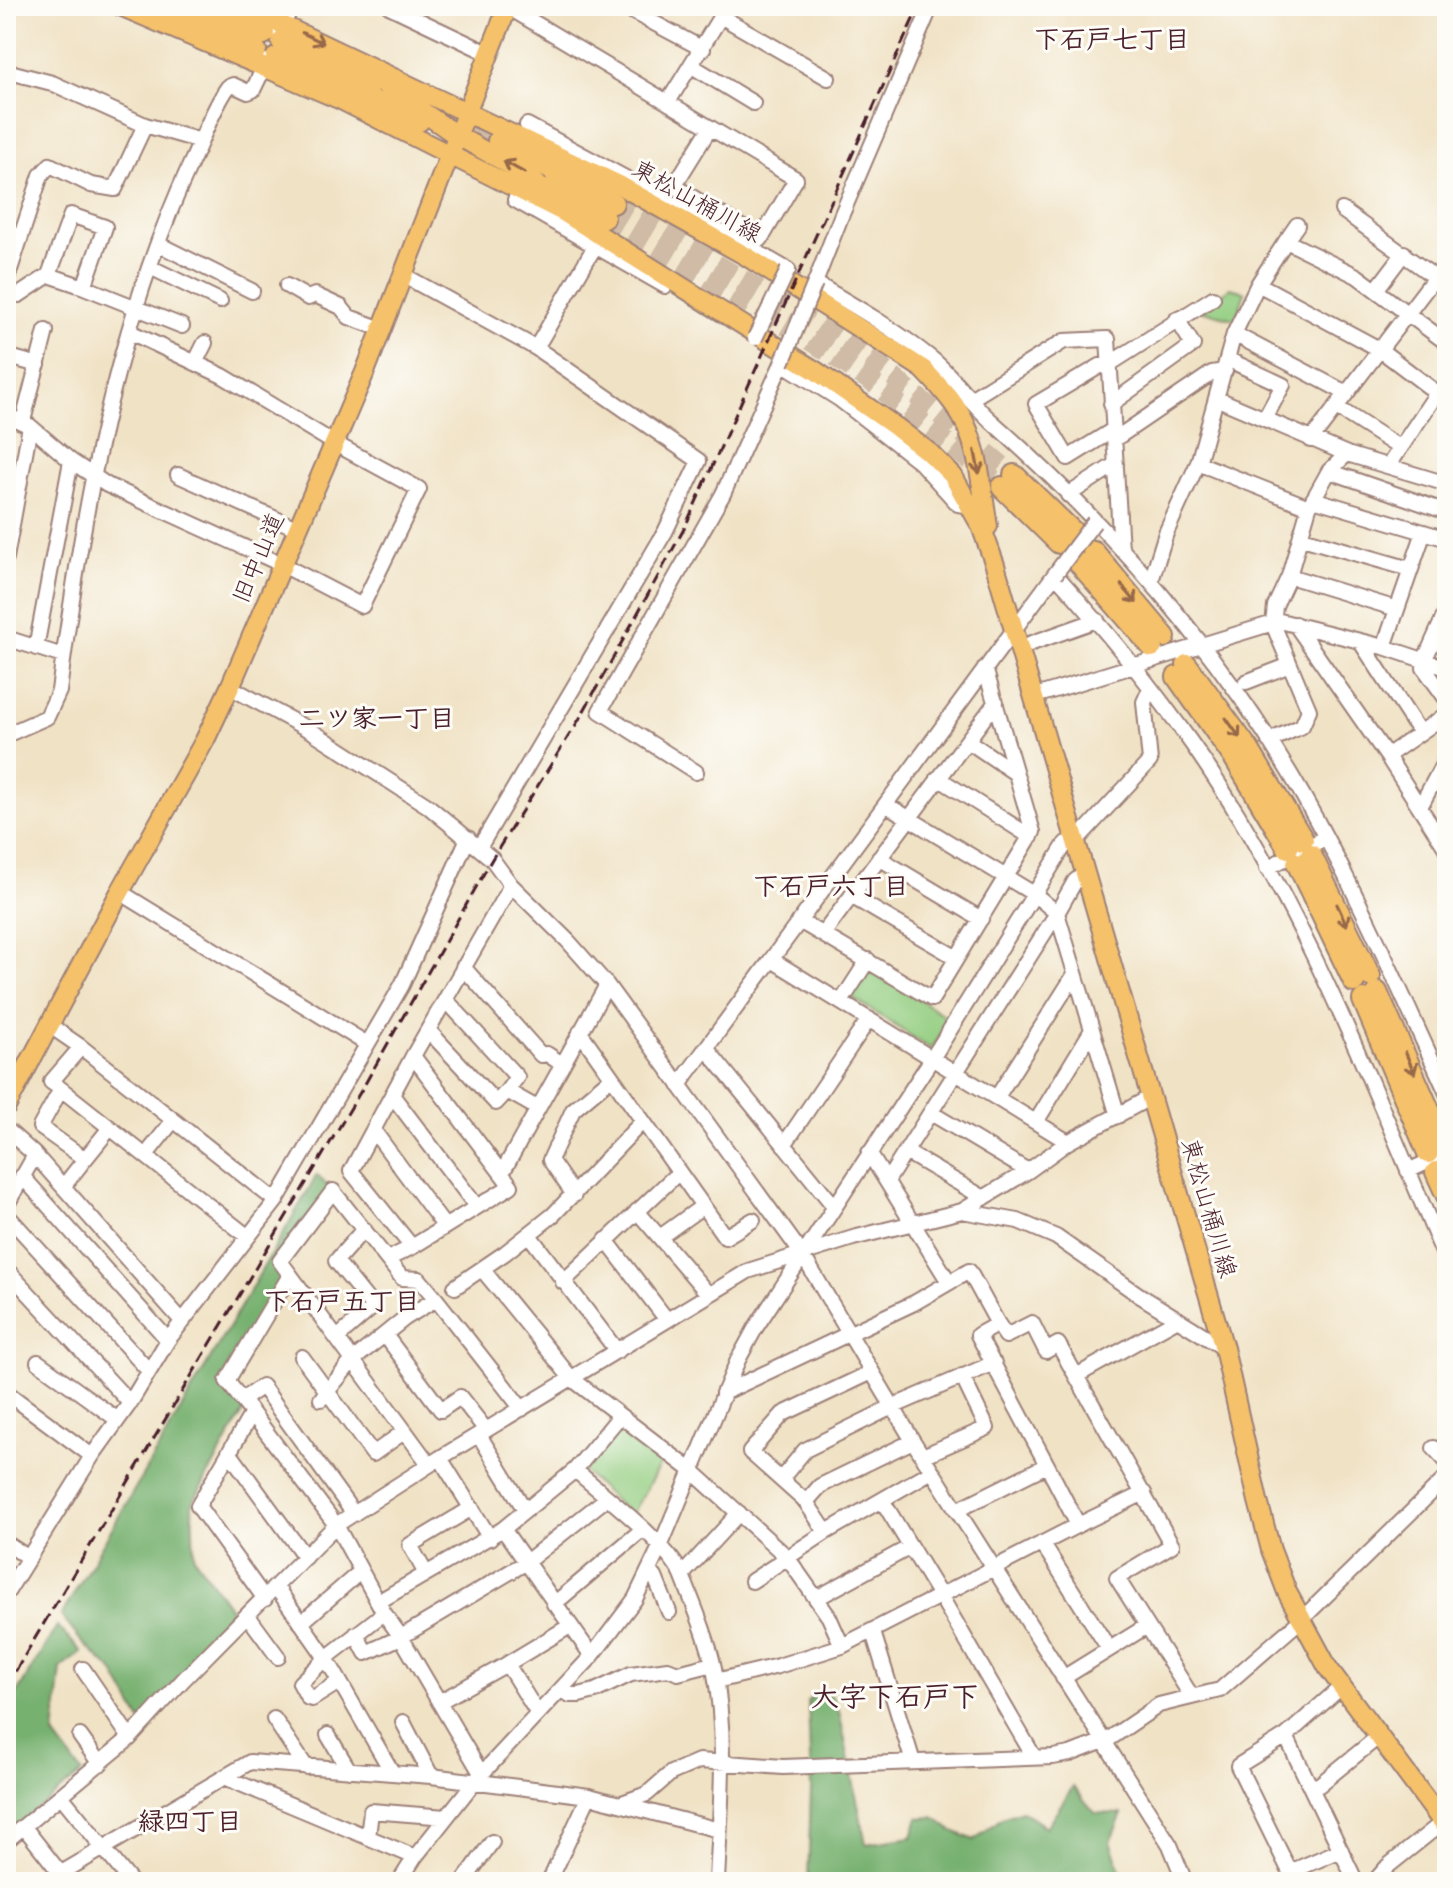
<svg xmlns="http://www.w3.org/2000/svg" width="1453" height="1888" viewBox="0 0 1453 1888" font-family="Kalam,'Klee One',sans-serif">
  <rect width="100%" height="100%" fill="#fdfcf7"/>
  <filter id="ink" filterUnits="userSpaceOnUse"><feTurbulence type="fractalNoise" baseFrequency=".0125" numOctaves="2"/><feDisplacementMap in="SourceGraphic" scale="16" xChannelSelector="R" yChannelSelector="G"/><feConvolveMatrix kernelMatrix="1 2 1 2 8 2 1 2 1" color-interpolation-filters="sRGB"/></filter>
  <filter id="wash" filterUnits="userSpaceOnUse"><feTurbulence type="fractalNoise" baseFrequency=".006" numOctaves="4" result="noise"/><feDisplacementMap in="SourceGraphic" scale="32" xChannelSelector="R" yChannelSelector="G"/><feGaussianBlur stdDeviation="1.8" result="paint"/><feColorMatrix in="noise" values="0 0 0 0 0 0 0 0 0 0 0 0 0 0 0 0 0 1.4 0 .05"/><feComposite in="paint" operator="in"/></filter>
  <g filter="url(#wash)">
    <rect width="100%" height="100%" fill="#f0e2c5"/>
    <path fill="#94ce82" stroke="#6f7656" stroke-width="2" d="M1230 288 1245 292 1236 320 1201 310Z
      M871 968 951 1020 931 1049 851 997Z
      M621 1425 664 1457 631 1516 584 1472 583 1467Z"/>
    <path fill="#77b170" stroke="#60684e" stroke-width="2" d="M317 1175 332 1190 278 1266 287 1280 223 1383 245 1409 192 1504 194 1557 237 1619 141 1721 113 1671 82 1642 61 1616Z
      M57 1626 82 1652 61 1668 54 1735 82 1773 6 1834V1712Z
      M821 1689 832 1697 839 1711 866 1844 912 1837 918 1818 934 1817 951 1830 974 1840 1002 1818 1022 1811 1046 1827 1073 1787 1095 1813 1122 1814 1110 1842 1124 1879 1121 1882H808L811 1789 808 1701Z"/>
  </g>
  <g filter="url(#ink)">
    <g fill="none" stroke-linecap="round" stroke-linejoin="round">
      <path stroke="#cfbba6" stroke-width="20" stroke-dasharray="20 10" stroke-linecap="butt" d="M417 102 498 141
        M613 203 816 323 883 369 1014 475
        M604 218 810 340 873 383 1002 487"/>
      <defs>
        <path id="minor" d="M389 6 490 54
          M622 6 703 49
          M931 6 842 214 815 283C855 306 896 330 932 359 954 377 969 401 990 420 1112 528 1221 653 1302 794 1357 891 1401 993 1447 1093
          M508 7 796 179 761 239 674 186 710 128
          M722 17 828 78
          M278 34 292 6
          M692 66 753 103
          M6 71 52 83 145 125 201 141
          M668 102 727 6
          M527 125 666 200 788 270
          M520 192 515 200 665 286
          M1342 210 1447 286
          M1286 241 1297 225
          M158 244 252 291
          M150 267 220 301
          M403 275 536 348 699 461 665 532 479 848
          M6 282 41 175 50 165 91 185 115 189 145 125
          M1258 284 1379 349 1437 393H1447
          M287 286 308 298 315 295 341 307 349 317 382 329
          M84 287 182 326
          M1376 290 1404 253
          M6 292 19 295 49 275 71 215 105 227 84 287 49 275
          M1234 334 1346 393
          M536 348 595 246
          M6 356 38 365
          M1229 360 1283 385 1265 418
          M195 363 205 343
          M1218 399 1347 454 1447 484
          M969 400 1064 341 1108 339 1121 549
          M1111 404 1193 345 1177 319
          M1336 407 1400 448
          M6 415 30 426 71 461 107 485 281 564 362 606 419 489 334 443 223 376 130 332
          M23 421 46 331
          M1113 430 1068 458 1036 404 1100 366 1108 365 1213 298
          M1115 439 1212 373 1225 371
          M1311 440 1436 276
          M1198 463 1309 507
          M1389 465 1437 393
          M1329 471 1447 512
          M178 475 296 528
          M1068 495 1116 464
          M1313 499 1447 539
          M1302 538 1410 569
          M6 558 30 426
          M1289 576 1397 609
          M1151 581 1166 533 1198 463 1234 334 1258 284 1286 241 1357 276 1447 343
          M1447 610 1424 661V668L1447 700
          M1295 624 1387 756 1447 850
          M6 638 63 656
          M1360 641 1420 733
          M1384 647 1424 532
          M36 648 71 461
          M1018 648 1097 620
          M1246 682 1290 665
          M230 687 313 732 428 806 492 859 511 885 568 941 607 985 802 1254 913 1441 1170 1845 1185 1882
          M1032 697 1280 621 1384 647 1447 668
          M6 735 47 717 59 691C82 514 115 327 191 163 203 138 212 110 228 87L233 85 248 92 253 90 267 61
          M968 741 1015 773
          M1269 741 1302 726 1309 710 1273 624 1275 606 1289 576 1309 507 1329 471 1347 454
          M1387 756 1447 714
          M696 772 600 711 723 494 782 363 839 399 920 462 958 504 971 506
          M938 778 1031 837
          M887 805 1034 894 1057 913 887 1181
          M1420 807 1447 757
          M879 858 981 919
          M1267 868 1325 838
          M1085 873 1075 881 1057 913 1118 1116
          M120 892 367 1044
          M851 896 957 958
          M801 922 932 999 1033 832 985 668
          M823 934 996 702
          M772 960 1068 1142
          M463 967 541 1055 547 1054 562 1064
          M446 1000 517 1077 507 1091
          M841 1002 868 960
          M49 1025 81 1047 276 1201
          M428 1030 496 1103 507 1091 537 1108
          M580 1032 725 1237 753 1220
          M706 1048 834 1206
          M679 1085 1055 574C1104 628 1150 684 1192 744 1302 901 1372 1087 1447 1262
          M61 1089 51 1082 81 1047
          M392 1095 477 1207
          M997 1097 1075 974
          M931 1113 1028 1171
          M1036 1122 1092 1030
          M110 1128 85 1159 40 1127 61 1089 247 1236
          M6 1129 35 1155 6 1206
          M373 1130 445 1227
          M784 1145 869 1019
          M906 1152 984 1198
          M869 1153 949 1282
          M35 1155 183 1322
          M146 1155 173 1121
          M1408 1171 1447 1153
          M502 1173 607 985
          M22 1176 168 1340
          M63 1187 85 1159
          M574 1195 550 1160 573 1110 611 1078
          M637 1211 709 1295
          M962 1211 1018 1221 1056 1237 1139 1295 1224 1348
          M6 1214 149 1371
          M529 1235 617 1351
          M660 1237 703 1206
          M606 1240 667 1320
          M412 1247 351 1171 413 1056 511 885
          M388 1259 412 1247 511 1186 413 1056
          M6 1269 130 1403
          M482 1269 571 1378 691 1470 787 1557 829 1617 842 1646
          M563 1282 678 1173
          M455 1287 505 1253 553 1215 642 1122
          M385 1335 441 1410 460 1397 486 1430
          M337 1338 373 1307 336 1261 364 1229
          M302 1357 373 1454 405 1431
          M38 1362 118 1420
          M1076 1376 1178 1319
          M6 1392 92 1456
          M723 1393 914 1303 969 1271 998 1324
          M321 1399 353 1360 405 1318 436 1299
          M242 1400 262 1386 354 1514
          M252 1413 336 1525 384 1613 401 1637 482 1775
          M479 1435 525 1510
          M1434 1448 1447 1462
          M229 1452 305 1557
          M923 1456 987 1428 962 1376
          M440 1458 490 1538
          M429 1464 280 1261 333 1191 402 1278 419 1279 436 1299 522 1409
          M575 1470C605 1496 666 1542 682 1575L739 1513
          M781 1479 805 1450 892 1407 994 1363
          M882 1500 941 1597 1034 1757
          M806 1502 820 1486 913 1441
          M957 1510 1047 1465 978 1335 998 1324 1006 1336 1032 1323 1046 1351 1058 1344 1172 1545 1117 1578 1192 1697
          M1078 1525 1144 1493
          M503 1529 592 1656
          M826 1532 806 1502 750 1452 783 1414 872 1372
          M6 1543 29 1558
          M1042 1543 1109 1649
          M425 1572 410 1545 472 1508
          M649 1573 655 1577 669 1612
          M682 1575C694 1606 707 1636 714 1668 728 1738 720 1811 717 1882
          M752 1581 826 1532 932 1471
          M276 1587 326 1658 392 1772
          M6 1594 92 1456 130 1403 168 1340 276 1201 402 985 468 838
          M817 1598 910 1547
          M265 1599 198 1506 252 1413 227 1381 290 1275
          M378 1602 503 1529 575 1470 620 1416
          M554 1604 642 1530
          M248 1616 278 1657
          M301 1623 361 1571
          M873 1632 913 1762
          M356 1634 366 1653 401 1637 525 1563 607 1498
          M507 1664 570 1626
          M83 1669 130 1738
          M1063 1678 1147 1626
          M716 1681 778 1666 842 1646 1078 1525 1047 1465
          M339 1682 312 1699 308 1698 300 1683 326 1658 384 1613
          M1341 1687 1286 1736 1356 1882
          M561 1689 570 1695H579L595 1691 631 1674 668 1669 678 1673 713 1664
          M439 1702 507 1664 538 1714
          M274 1719 306 1767
          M403 1722 431 1776
          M328 1735 349 1770
          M80 1736 100 1764
          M1286 1736 1238 1766 1290 1872 1341 1850
          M224 1777 415 1857
          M1312 1786 1319 1785 1378 1737
          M62 1797 131 1882
          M619 1804 647 1794 671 1773 699 1761 783 1767 1053 1757 1070 1754 1109 1739 1159 1705 1220 1690 1303 1618 1447 1477
          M24 1827 61 1874
          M368 1837 371 1811 446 1817
          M6 1841 130 1738 183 1680 336 1525 440 1458 748 1271 853 1238 962 1211 1028 1171 1068 1142 1151 1097
          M46 1882 250 1762 431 1776 589 1796 719 1830
          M399 1882 415 1857 475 1781 592 1656 635 1599 660 1547 738 1360 756 1327 933 1057 1066 843 1076 841 1150 761 1144 702 1150 689
          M463 1882 492 1842
          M549 1882 589 1796
          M1374 1882 1388 1866 1443 1822"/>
        <path id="major" d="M120 6 341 100 563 212 816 371 896 427 931 454 953 476 981 526 995 565 1224 1348 1258 1501 1271 1550 1287 1592 1328 1668 1447 1828
          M242 6 621 186 746 256 923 369C938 385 955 402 965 423 980 455 982 492 988 526
          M373 73 387 87 456 135 528 175 556 204
          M6 1107 120 892 205 740 230 687 365 372 508 6"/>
        <path id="highway" d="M158 6 256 50
          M200 6 264 34
          M282 42 374 82
          M276 58 419 121
          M498 141 613 203
          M552 188 604 218
          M1014 475 1072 531
          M1002 487 1059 543
          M1093 551 1165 637
          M1079 563 1152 647
          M1187 665 1249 750 1303 840
          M1177 677 1235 759 1288 848
          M1311 855 1370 976
          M1297 863 1354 982
          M1377 992 1445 1146
          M1363 1000 1428 1153
          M1436 1172 1447 1196"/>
      </defs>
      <use href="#minor" stroke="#9d8078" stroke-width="18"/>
      <use href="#major" stroke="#9d8078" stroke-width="22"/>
      <use href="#highway" stroke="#9d8078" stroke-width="24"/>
      <use href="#minor" stroke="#fff" stroke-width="14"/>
      <use href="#major" stroke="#f5c16b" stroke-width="18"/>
      <use href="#highway" stroke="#f5c16b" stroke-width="20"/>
      <path stroke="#4a1f2b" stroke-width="3" stroke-dasharray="12 6" stroke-linecap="butt" d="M6 1687 365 1084 492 859 580 718 684 529 919 6"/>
      <defs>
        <path id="minor-bridge" d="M755 338 788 270
          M782 363 815 283
          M1055 574 1094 522"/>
      </defs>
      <use href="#minor-bridge" stroke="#9d8078" stroke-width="18" stroke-linecap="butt"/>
      <use href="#minor-bridge" stroke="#fff" stroke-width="14"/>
    </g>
    <defs><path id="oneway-shaft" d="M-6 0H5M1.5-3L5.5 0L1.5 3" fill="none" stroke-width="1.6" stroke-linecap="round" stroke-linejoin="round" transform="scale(2)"/></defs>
    <g stroke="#976848">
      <use href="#oneway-shaft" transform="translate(313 38) rotate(26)"/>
      <use href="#oneway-shaft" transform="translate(514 167) rotate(-151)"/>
      <use href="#oneway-shaft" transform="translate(977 462) rotate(79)"/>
      <use href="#oneway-shaft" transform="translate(1129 594) rotate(50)"/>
      <use href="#oneway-shaft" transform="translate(1233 728) rotate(55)"/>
      <use href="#oneway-shaft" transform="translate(1342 915) rotate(65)"/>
      <use href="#oneway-shaft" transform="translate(1410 1063) rotate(67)"/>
    </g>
  </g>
  <g text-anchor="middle" stroke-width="6" stroke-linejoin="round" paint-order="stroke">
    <g font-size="24" fill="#4a1f2b" stroke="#fdfcf7">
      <text transform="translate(697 201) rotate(29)" y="8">東松山桶川線</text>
      <text transform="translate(258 558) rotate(-67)" y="8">旧中山道</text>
      <text transform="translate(1209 1208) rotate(74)" y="8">東松山桶川線</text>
    </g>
    <g font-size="26" font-weight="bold" fill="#4a1f2b" stroke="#fdfcf7">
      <text x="1112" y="48">下石戸七丁目</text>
      <text x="377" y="727">二ツ家一丁目</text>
      <text x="831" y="895">下石戸六丁目</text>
      <text x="342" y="1310">下石戸五丁目</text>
      <text x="190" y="1830">緑四丁目</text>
    </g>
    <g font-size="28" font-weight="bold" fill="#4a1f2b" stroke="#fdfcf7">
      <text x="895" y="1706">大字下石戸下</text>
    </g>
  </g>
  <rect width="1453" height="1888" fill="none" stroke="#fdfcf7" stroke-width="32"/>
</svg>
